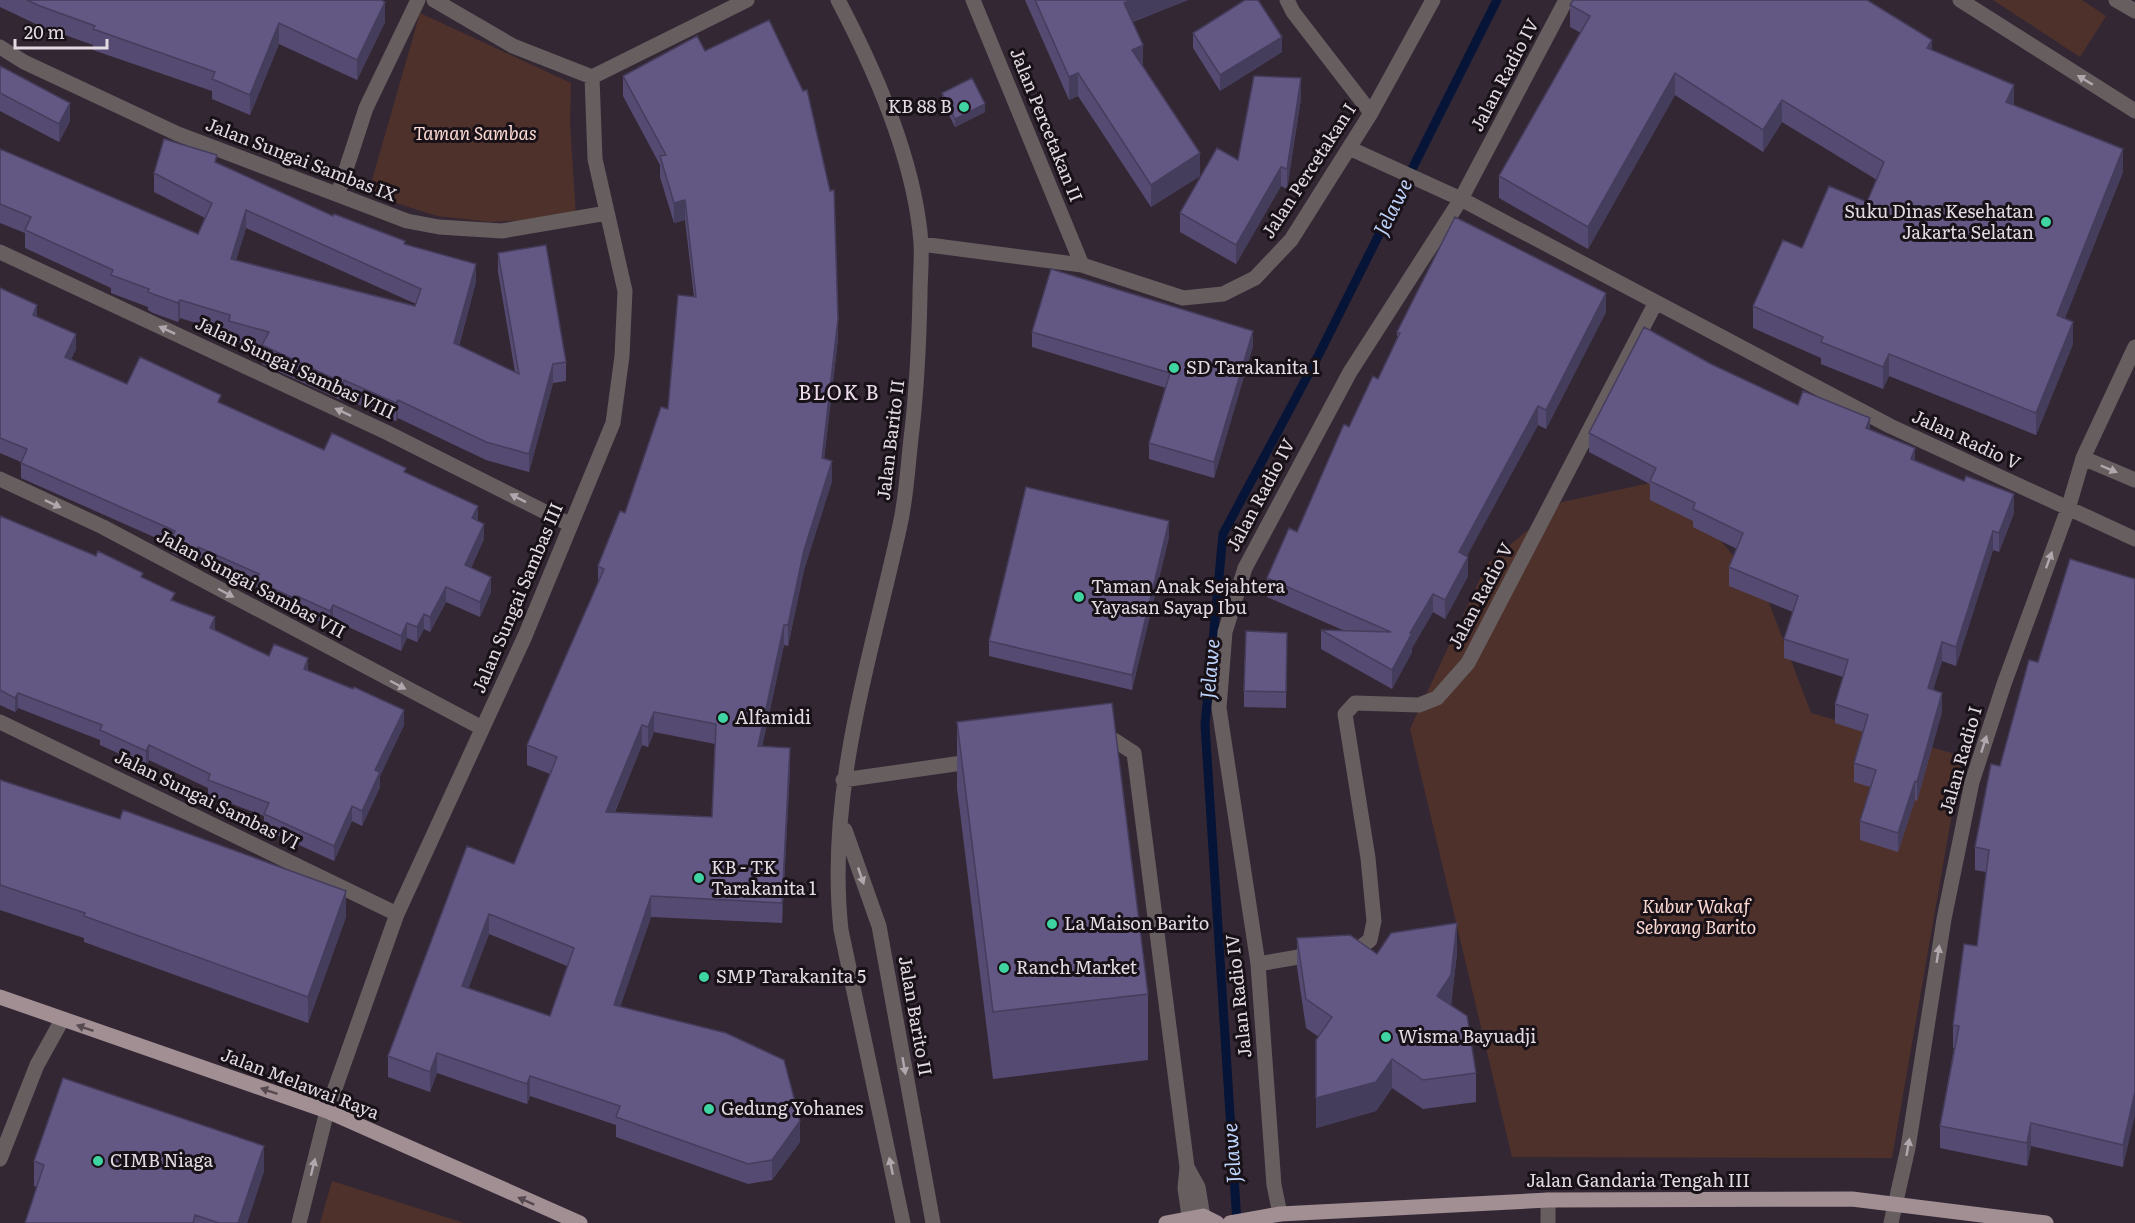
<svg xmlns="http://www.w3.org/2000/svg" width="2135" height="1223" viewBox="0 0 2135 1223" font-family="Literata,serif">
  <rect width="100%" height="100%" fill="#342734"/>
  <path fill="#4f312b" d="M1993 0H2082L2106 16 2080 57Z
    M420 13 571 83 570 124 576 217 490 222 437 216 368 194Z
    M1669 479 1766 595 1811 713 1962 756 1892 1158 1512 1157 1410 729 1487 564 1562 502Z
    M332 1181 464 1223H320Z"/>
  <g fill="none" stroke-linecap="round" stroke-linejoin="round">
    <path stroke="#051437" stroke-width="9" d="M1237 1223 1205 725 1223 534 1316 360 1497 0"/>
    <path stroke="#675e60" stroke-width="15" d="M434 0 513 46 592 77 747 0
      M838 0C876 72 915 161 921 243 922 261 920 279 920 296 919 341 917 385 912 430 908 461 907 494 900 525 871 658 826 791 841 930L903 1223
      M973 0 1082 265
      M1287 0 1293 12 1371 113
      M1960 0 2135 111
      M2116 0 2135 11
      M0 47 24 62 178 134 407 221 439 227 502 231 607 213
      M1349 148 1461 199 1890 426 2135 539
      M338 194 366 108 418 0
      M921 244 1082 265 1183 298 1223 294 1255 278 1291 240 1371 113 1433 0
      M0 252 388 433 571 525
      M2083 458 2135 480
      M0 479 103 527 482 728
      M0 722 397 914
      M1098 743 1114 740 1134 753 1187 1167 1185 1188 1190 1223
      M843 780 976 761
      M845 830 879 926 933 1223
      M1346 949 1361 947 1370 940 1374 921 1368 858 1345 714 1355 703 1419 705 1437 698 1468 663 1655 304
      M1258 964 1316 954
      M0 1159 37 1065 62 1020
      M1187 1167 1198 1187 1204 1223
      M1280 1214 1274 1185 1258 964 1219 708 1225 632 1245 568 1350 372 1461 199 1566 0
      M299 1223 327 1111 397 914 525 636 613 423 622 356 625 291 595 159 592 77
      M1548 1223V1200
      M1891 1223 1908 1148 1944 919 1972 782 2004 684 2068 509 2083 458 2135 347"/>
    <path stroke="#a28f94" stroke-width="15" d="M0 997 327 1111 580 1223
      M1166 1223 1203 1216 1217 1223
      M1230 1223 1280 1214 1548 1200 1852 1199 2046 1223"/>
  </g>
  <path fill="#554b72" fill-rule="evenodd" d="M0 0H381L385 22 357 80 279 44 250 115 212 99V91L93 50V45L40 26 0 7Z
    M1025 0H1188L1133 22 1143 66 1200 176 1151 207 1078 96 1069 100Z
    M1570 5 1932 51 2014 105 2123 172 2065 318 2073 344 2036 435 1889 376 1883 389 1821 364V358L1753 328V306L1802 248 1867 202 1877 180 1782 122 1763 152 1675 95 1588 249 1499 198V176L1581 33 1570 27Z
    M1193 33 1282 52 1220 91 1193 48Z
    M0 66 70 121 59 142 0 111Z
    M623 76 838 339 824 458 832 481 804 570 788 646 784 645 762 746 790 768 782 923 651 917 620 1007 800 1142 772 1180 748 1184 616 1137V1125L530 1096 527 1104 437 1073 430 1092 388 1077V1056L514 864 550 774 527 765V745L598 583V566L625 513 668 409 694 297 685 220 674 223 660 177V165L623 96ZM654 732 715 744 712 817 615 812 642 745 648 747ZM489 934 567 966 550 1016 468 988Z
    M942 93 985 112 955 127 942 101Z
    M1301 98 1287 189 1281 186 1236 264 1180 232V213L1238 160Z
    M0 149 198 234 205 218 154 192V173L217 163 333 216 405 244 476 282 459 346 515 372 498 272V253L566 362V381L553 383 529 472 486 460 398 418 396 421 344 398 343 401 262 364V348L229 340V333L180 318 178 322 153 313 148 310V307L111 293V288L25 248V233L0 223ZM246 228 416 304 415 306 236 260Z
    M0 288 37 317 76 349 71 359 127 384 221 403 324 450 406 473 478 521 484 539 471 568 491 592 480 617 446 602 430 632 424 629 417 642 407 638 401 651 333 620 330 626 297 611 296 614 256 596V588L198 562 196 565 172 553V545L21 478V462L0 453Z
    M1606 312 1546 429 1538 425 1466 556 1468 576 1445 619 1433 612 1412 648V652L1392 689 1321 649V630L1345 631 1267 597V578L1297 532 1349 427 1378 379 1397 338V332Z
    M1032 332 1253 346 1214 478 1149 459V443L1166 388 1032 347Z
    M1711 364 1798 405 1870 430 1915 461 2014 513 1999 552 1993 550 1956 666 1942 661 1933 690 1942 712 1917 801 1915 800 1898 852 1860 840V821L1870 787 1854 782V763L1863 732 1835 723V704L1843 677 1784 658V639L1793 612 1729 586V567L1737 549 1693 527V521L1650 500V484L1589 452V433Z
    M0 516 143 578 215 630 269 656 308 671 404 725 380 776V787L362 826 352 821 334 861 264 829V816L208 795V788L149 760 146 766 100 745V740L18 708 15 712 0 705Z
    M1169 537 1132 690 989 656V641Z
    M2135 579 2123 1167 2031 1146 2027 1166 1940 1148V1126L1954 1048H1953V1025L1977 946 1986 872 1975 870V847L2000 766 2038 662Z
    M1287 633 1286 708 1244 707V691Z
    M957 722 1148 994V1060L993 1079 957 788Z
    M0 780 346 917 308 1023 84 942V938L0 910Z
    M1297 938 1377 954 1457 953 1451 1005 1476 1073V1102L1423 1109 1392 1088 1376 1111 1316 1128 1319 1037 1306 1028 1297 967Z
    M34 1161 264 1171 247 1223H25L37 1187 34 1186Z"/>
  <path fill="#453d5c" d="M1131 0H1188L1124 25V3Z
    M385 2V22L357 80V60Z
    M279 23V44L250 115V95Z
    M1282 37V52L1220 91V75Z
    M1932 40V62L1927 48Z
    M1143 45V68L1132 50Z
    M1078 73V96L1069 100V77Z
    M1675 73V95L1588 249V227Z
    M1301 78V98L1287 189V169Z
    M2014 85V108L2006 102Z
    M1782 100V122L1763 152V130Z
    M70 103V121L59 142V124Z
    M985 104V112L955 127V119Z
    M2123 149V172L2057 338V315Z
    M1200 153V176L1151 207V185Z
    M1281 167V186L1236 264V245Z
    M685 200V220L674 223V203Z
    M246 210V228L231 277V259Z
    M476 264V282L454 362V343Z
    M1606 293V312L1546 429V410Z
    M180 300V318L178 322V303Z
    M37 305V320L33 315Z
    M838 319V339L822 478V458Z
    M2073 322V344L2036 435V413Z
    M1253 331V346L1214 478V462Z
    M76 334V349L65 372V357Z
    M1889 354V376L1883 389V367Z
    M553 364V383L529 472V454Z
    M344 380V398L343 401V383Z
    M398 400V418L396 421V403Z
    M1538 406V425L1459 571V552Z
    M1870 418V437L1866 428Z
    M1915 448V467L1911 459Z
    M832 461V481L804 570 788 646V625L804 550Z
    M2014 494V513L1999 552V533Z
    M478 506V521L472 533V518Z
    M1169 521V537L1132 690V675Z
    M484 524V539L465 580V565Z
    M1993 531V550L1956 666V647Z
    M198 547V562L196 565V550Z
    M1468 557V576L1445 619V600Z
    M491 577V592L480 617V602Z
    M446 587V602L430 632V617Z
    M1433 594V612L1412 648V652L1392 689V670L1410 633Z
    M297 596V611L296 614V599Z
    M333 605V620L330 626V611Z
    M424 614V629L417 642V627Z
    M215 617V632L210 628Z
    M407 623V638L401 651V636Z
    M784 625V645L758 766V746Z
    M1942 642V661L1928 707V688Z
    M308 658V673L304 669Z
    M18 693V708L15 712V698Z
    M1942 693V712L1917 801V782Z
    M404 710V725L380 776V787L362 826V811L375 770Z
    M654 712V732L648 747V727Z
    M642 725V745L606 832V812Z
    M149 745V760L146 766V751Z
    M790 748V768L782 923V903Z
    M1915 781V800L1898 852V833Z
    M352 806V821L334 861V846Z
    M346 891V917L308 1023V997Z
    M651 896V917L614 1025V1005Z
    M489 914V934L462 1006V986Z
    M1457 923V953L1451 1005 1437 1025V996Z
    M437 1053V1073L430 1092V1072Z
    M1392 1059V1088L1376 1111 1316 1128V1098Z
    M530 1076V1096L527 1104V1084Z
    M2135 1092V1115L2123 1167V1145Z
    M800 1121V1142L772 1180V1160Z
    M2031 1123V1146L2027 1166V1143Z
    M264 1146V1171L247 1223H238Z"/>
  <path fill="#635784" stroke="#453d5c" stroke-width="1.5" fill-rule="evenodd" d="M27 0H381L385 2 357 60 279 23 250 95 212 79 215 72 93 29 95 26 40 6Z
    M1035 0H1131L1124 3 1143 45 1132 50 1200 153 1151 185 1078 73 1069 77Z
    M1245 0H1258L1282 37 1220 75 1193 33Z
    M1573 0H1867L1932 40 1927 48 2014 85 2006 102 2123 149 2057 315 2073 322 2036 413 1889 354 1883 367 1821 342 1823 337 1753 306 1783 240 1802 248 1829 186 1867 202 1884 162 1782 100 1763 130 1675 73 1588 227 1499 176 1590 16 1570 5Z
    M769 20 803 91 807 90 830 191 834 190 838 319 822 458 832 461 804 550 788 625H784L758 746 790 748 782 903 651 896 614 1005 726 1033 784 1060 800 1121 772 1160 748 1164 616 1117 620 1106 530 1076 527 1084 437 1053 430 1072 388 1056 467 846 514 864 557 757 527 745 604 569 598 566 620 511 625 513 661 407 668 409 678 295 696 297 685 200 674 203 660 156 666 155 623 76 697 36 705 51ZM654 712 716 724 712 817 606 812 642 725 648 727ZM489 914 574 948 550 1016 462 986Z
    M0 66 70 103 59 124 0 93Z
    M1254 76 1301 78 1287 169 1281 167 1236 245 1180 213 1217 148 1238 160Z
    M972 78 985 104 955 119 942 93Z
    M164 139 217 155 215 162 333 216 334 214 405 241 404 244 476 264 454 343 519 374 498 253 546 245 566 362 553 364 529 454 486 442 398 400 396 403 344 380 343 383 262 345 269 332 229 321 230 315 180 300 178 303 153 294 148 292 149 289 111 275 113 270 25 230 31 217 0 204V149L198 234 212 203 154 173ZM246 210 421 289 415 306 231 259Z
    M1455 217 1606 293 1546 410 1538 406 1459 552 1468 557 1445 600 1433 594 1410 633H1412L1392 670 1321 630 1391 632 1267 578 1289 528 1297 532 1344 424 1349 427 1373 376 1378 379 1400 333 1397 332Z
    M1051 269 1253 331 1214 462 1149 443 1170 373 1032 332Z
    M0 288 37 305 33 315 76 334 65 357 127 384 140 357 221 395 218 402 324 450 332 433 406 468 404 472 478 506 472 518 484 524 465 565 491 577 480 602 446 587 430 617 424 614 417 627 407 623 401 636 333 605 330 611 297 596 296 599 256 581 259 574 198 547 196 550 172 538 175 531 21 463 27 449 0 438Z
    M1644 327 1711 364 1798 405 1803 391 1870 418 1866 428 1915 448 1911 459 1964 481 1966 476 2014 494 1999 533 1993 531 1956 647 1942 642 1928 688 1942 693 1917 782 1915 781 1898 833 1860 821 1876 770 1854 763 1868 715 1835 704 1848 660 1784 639 1798 596 1729 567 1743 533 1693 509 1695 503 1650 481 1656 468 1589 433Z
    M1026 487 1169 521 1132 675 989 641Z
    M0 516 96 556 98 551 143 573 141 577 175 593 171 600 215 617 210 628 269 656 274 644 308 658 304 669 353 689 354 687 404 710 375 770 380 772 362 811 352 806 334 846 264 814 269 803 208 780 210 774 149 745 146 751 100 730 102 725 18 693 15 698 0 690Z
    M2070 559 2135 579V1092L2123 1145 2031 1123 2027 1143 1940 1126 1959 1026 1953 1025 1964 944 1977 946 1989 850 1975 847 1991 764 2000 766 2029 660 2038 662Z
    M1246 631 1287 633 1286 692 1244 691Z
    M1112 703 1148 994 993 1012 957 722Z
    M0 780 120 819 123 810 346 891 308 997 84 916 85 913 0 885Z
    M1457 923 1451 975 1437 996 1467 1016 1476 1073 1423 1080 1392 1059 1376 1082 1316 1098V1040L1332 1017 1306 999 1297 938 1350 935 1377 954 1391 933Z
    M63 1078 264 1146 238 1223H219L195 1215 193 1223H25L44 1165 34 1161Z"/>
  <defs><path id="oneway-solid" d="M-6-.8H1V-3.2L6.5 0L1 3.2V.8H-6Z" transform="scale(1.5)"/></defs>
  <g fill="#b1a8ae">
    <use href="#oneway-solid" transform="translate(2085 80) rotate(-149)"/>
    <use href="#oneway-solid" transform="translate(167 330) rotate(-155)"/>
    <use href="#oneway-solid" transform="translate(343 412) rotate(-155)"/>
    <use href="#oneway-solid" transform="translate(2109 469) rotate(23)"/>
    <use href="#oneway-solid" transform="translate(518 498) rotate(-153)"/>
    <use href="#oneway-solid" transform="translate(53 504) rotate(25)"/>
    <use href="#oneway-solid" transform="translate(2049 560) rotate(-70)"/>
    <use href="#oneway-solid" transform="translate(226 593) rotate(28)"/>
    <use href="#oneway-solid" transform="translate(398 685) rotate(28)"/>
    <use href="#oneway-solid" transform="translate(1984 744) rotate(-72)"/>
    <use href="#oneway-solid" transform="translate(861 876) rotate(71)"/>
    <use href="#oneway-solid" transform="translate(1938 954) rotate(-81)"/>
    <use href="#oneway-solid" transform="translate(904 1066) rotate(80)"/>
    <use href="#oneway-solid" transform="translate(1908 1147) rotate(-80)"/>
    <use href="#oneway-solid" transform="translate(891 1166) rotate(-102)"/>
    <use href="#oneway-solid" transform="translate(313 1167) rotate(-76)"/>
  </g>
  <g fill="#564a50">
    <use href="#oneway-solid" transform="translate(85 1028) rotate(-161)"/>
    <use href="#oneway-solid" transform="translate(269 1091) rotate(-161)"/>
    <use href="#oneway-solid" transform="translate(526 1201) rotate(-156)"/>
  </g>
  <g fill="#3fd4a2" stroke="#181218" stroke-width="2">
    <circle cx="964" cy="107" r="6"/>
    <circle cx="2046" cy="222" r="6"/>
    <circle cx="1174" cy="368" r="6"/>
    <circle cx="1079" cy="597" r="6"/>
    <circle cx="723" cy="718" r="6"/>
    <circle cx="699" cy="878" r="6"/>
    <circle cx="1052" cy="924" r="6"/>
    <circle cx="1004" cy="968" r="6"/>
    <circle cx="704" cy="977" r="6"/>
    <circle cx="1386" cy="1037" r="6"/>
    <circle cx="709" cy="1109" r="6"/>
    <circle cx="98" cy="1161" r="6"/>
  </g>
  <g text-anchor="middle" stroke-width="6" stroke-linejoin="round" paint-order="stroke">
    <g font-size="18" fill="#e3dae2" stroke="#181218">
      <text transform="translate(1505 75) rotate(-62)" y="6">Jalan Radio IV</text>
      <text transform="translate(1046 125) rotate(68)" y="6">Jalan Percetakan II</text>
      <text transform="translate(301 160) rotate(21)" y="6">Jalan Sungai Sambas IX</text>
      <text transform="translate(1309 171) rotate(-57)" y="6">Jalan Percetakan I</text>
      <text transform="translate(295 368) rotate(25)" y="6">Jalan Sungai Sambas VIII</text>
      <text transform="translate(891 440) rotate(-83)" y="6">Jalan Barito II</text>
      <text transform="translate(1966 440) rotate(25)" y="6">Jalan Radio V</text>
      <text transform="translate(1261 495) rotate(-62)" y="6">Jalan Radio IV</text>
      <text transform="translate(251 584) rotate(28)" y="6">Jalan Sungai Sambas VII</text>
      <text transform="translate(1481 596) rotate(-62)" y="6">Jalan Radio V</text>
      <text transform="translate(518 598) rotate(-67)" y="6">Jalan Sungai Sambas III</text>
      <text transform="translate(1961 760) rotate(-74)" y="6">Jalan Radio I</text>
      <text transform="translate(207 800) rotate(26)" y="6">Jalan Sungai Sambas VI</text>
      <text transform="translate(1239 996) rotate(-96)" y="6">Jalan Radio IV</text>
      <text transform="translate(915 1016) rotate(80)" y="6">Jalan Barito II</text>
      <text transform="translate(300 1084) rotate(21)" y="6">Jalan Melawai Raya</text>
      <text x="1638" y="1187">Jalan Gandaria Tengah III</text>
    </g>
    <g font-size="18" fill="#e3dae2" stroke="#181218" text-anchor="start">
      <text x="952" y="113" text-anchor="end">KB 88 B</text>
      <text x="2034" y="218" text-anchor="end">Suku Dinas Kesehatan<tspan x="2034" dy="21">Jakarta Selatan</tspan></text>
      <text x="1186" y="374">SD Tarakanita 1</text>
      <text x="1091" y="593">Taman Anak Sejahtera<tspan x="1091" dy="21">Yayasan Sayap Ibu</tspan></text>
      <text x="735" y="724">Alfamidi</text>
      <text x="711" y="874">KB - TK<tspan x="711" dy="21">Tarakanita 1</tspan></text>
      <text x="1064" y="930">La Maison Barito</text>
      <text x="1016" y="974">Ranch Market</text>
      <text x="716" y="983">SMP Tarakanita 5</text>
      <text x="1398" y="1043">Wisma Bayuadji</text>
      <text x="721" y="1115">Gedung Yohanes</text>
      <text x="110" y="1167">CIMB Niaga</text>
    </g>
    <g font-size="18" font-style="italic" fill="#fcd9d2" stroke="#181218">
      <text x="475" y="140">Taman Sambas</text>
      <text x="1696" y="913">Kubur Wakaf<tspan x="1696" dy="21">Sebrang Barito</tspan></text>
    </g>
    <g font-size="20" font-style="italic" fill="#bed3fc" stroke="#181218">
      <text transform="translate(1393 207) rotate(-63)" y="7">Jelawe</text>
      <text transform="translate(1210 669) rotate(-85)" y="7">Jelawe</text>
      <text transform="translate(1232 1153) rotate(-94)" y="7">Jelawe</text>
    </g>
    <g font-size="20" letter-spacing="1.5" fill="#eddcec" stroke="#181218">
      <text x="839" y="400">BLOK B</text>
    </g>
  </g>
  <path d="M15 39v9h92v-9" fill="none" stroke="#e3dae2" stroke-width="3"/>
  <text x="24" y="39" font-size="18" fill="#e3dae2" stroke="#181218" stroke-width="4.5" paint-order="stroke">20 m</text>
</svg>
